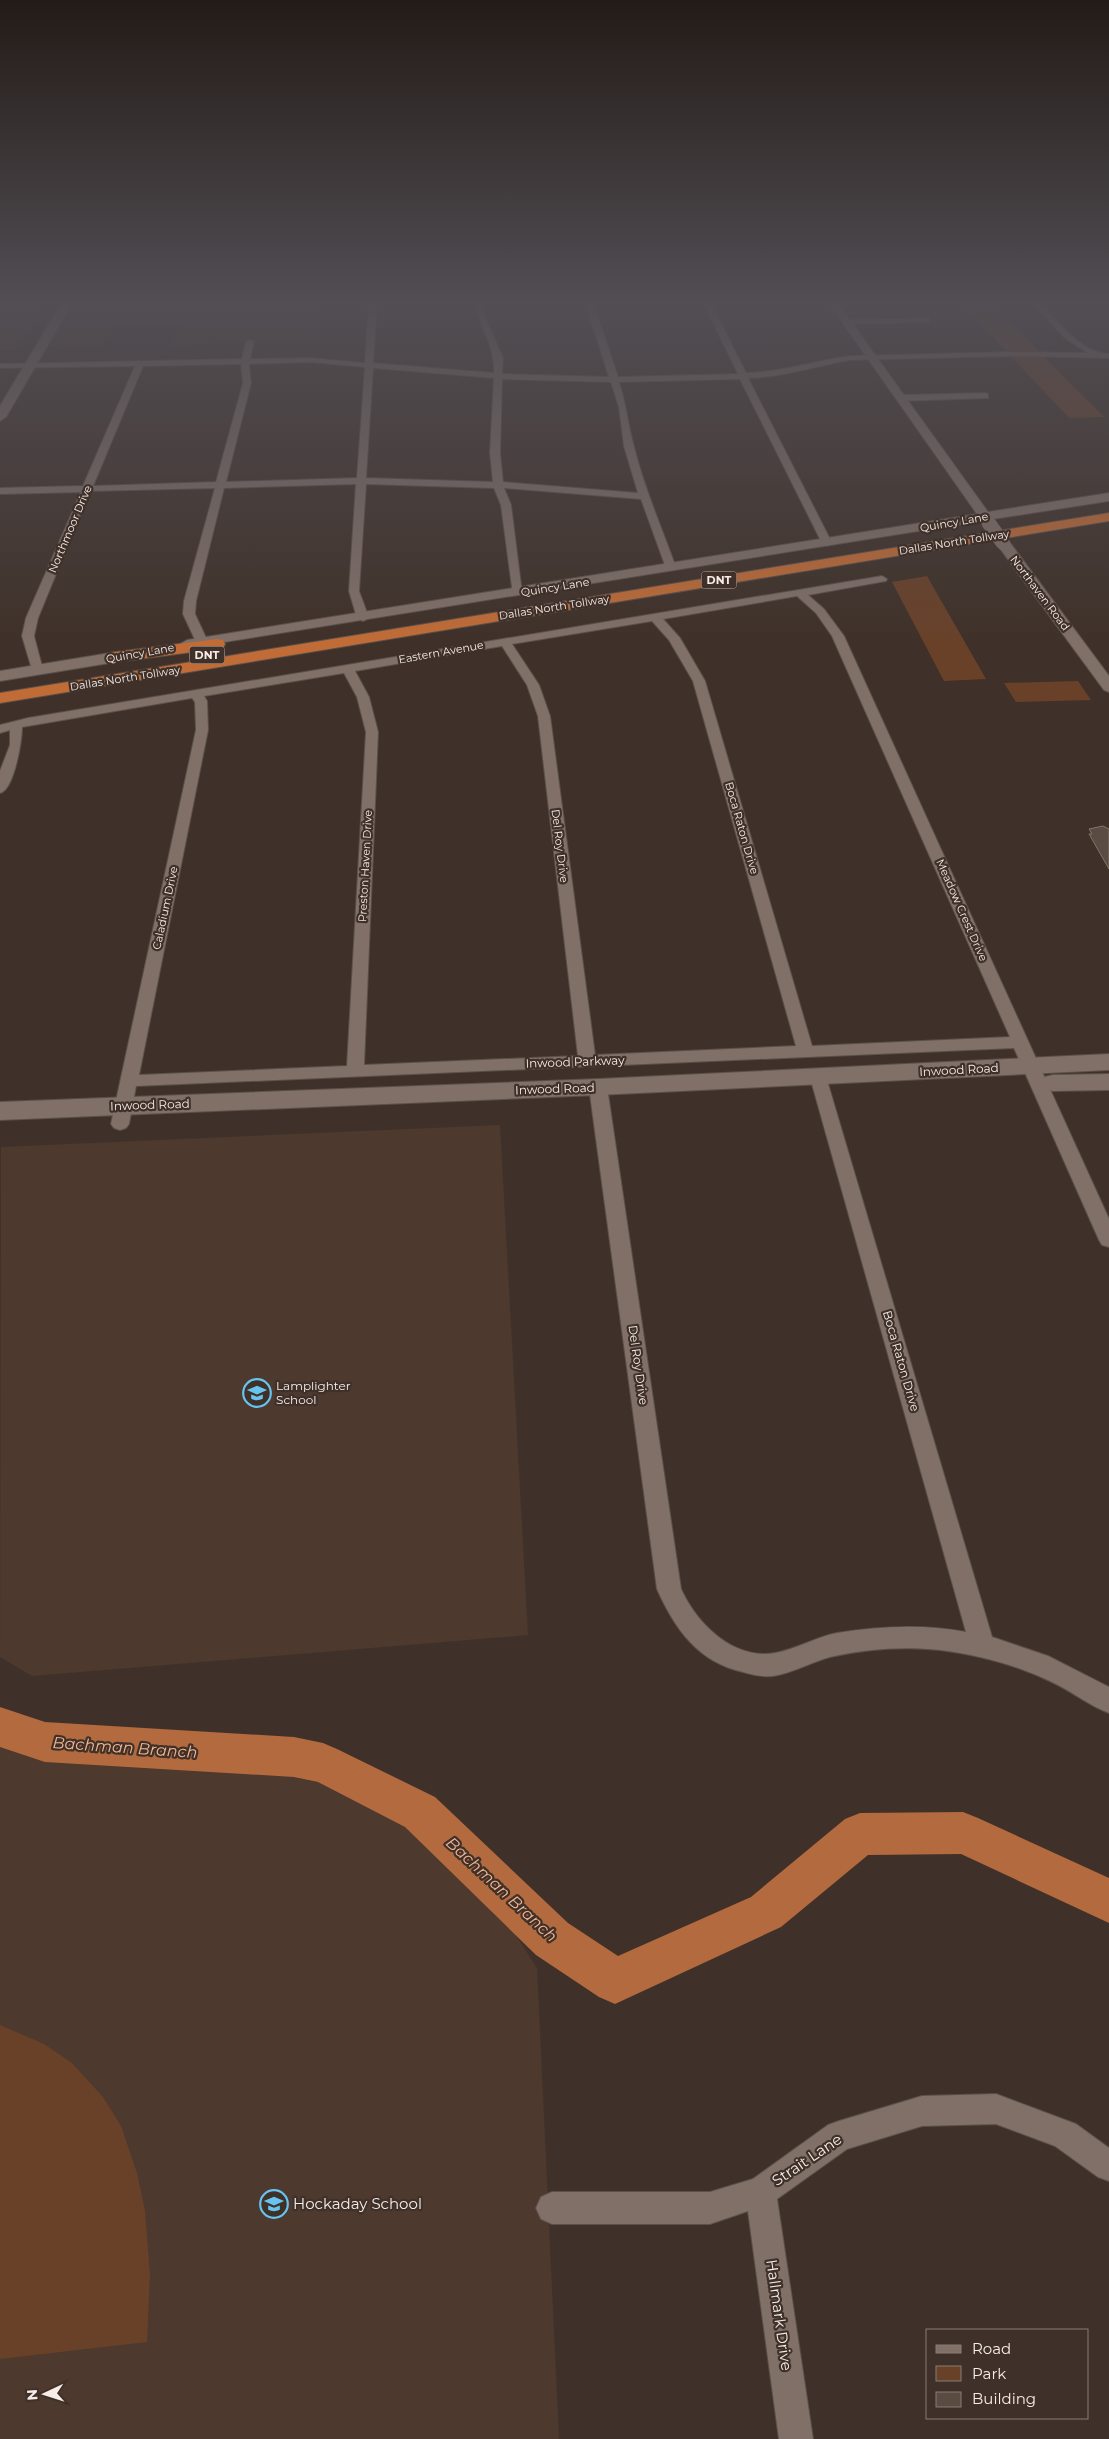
<svg xmlns="http://www.w3.org/2000/svg" width="1109" height="2439" viewBox="0 0 1109 2439" font-family="Montserrat,sans-serif">
  <rect width="100%" height="100%" fill="#3f3129"/>
  <path fill="#4d392e" d="M0 302H48L16 350H0Z
    M76 302H323L316 341 172 345 180 325 114 326 103 346 47 347Z
    M500 1125 528 1635 32 1676 0 1657 1 1147Z
    M0 1732 33 1744 132 1752H212L275 1755 339 1772 417 1817 473 1869 537 1968 559 2439H0Z"/>
  <path fill="#694129" d="M960 302H990L1104 417 1069 418Z
    M927 576 986 679 944 681 892 582Z
    M1078 681 1091 700 1016 702 1004 683Z
    M0 2025 44 2044 72 2063 103 2097 121 2126 137 2173 145 2211 150 2274 147 2342 0 2359Z"/>
  <g fill="none" stroke-linecap="round" stroke-linejoin="round">
    <path fill="#b36a3e" fill-rule="evenodd" d="M0 1707 45 1722 294 1737 323 1743 337 1749 435 1797 568 1923 618 1956 751 1897 845 1819 860 1813 963 1812 978 1818 1109 1878V1923L961 1854 868 1855 781 1927 615 2004 599 1997 536 1955 405 1827 318 1782 294 1777 45 1762 0 1747Z"/>
  </g>
  <path fill="#5a4c43" stroke="#84746b" d="M1103 826 1109 829V869L1089 834H1092L1089 829Z"/>
  <g fill="none" stroke-linecap="round" stroke-linejoin="round">
    <defs>
      <path id="minor" d="M369 302H377L373 363 494 373C496 347 479 328 475 302H483L485 317 503 358 502 374 609 377 585 302H593L618 377 738 374 703 302H710L746 373C783 372 814 361 850 356L1011 352 1088 353 1066 339 1031 302H1039C1057 321 1081 353 1109 354V358L1011 356 850 360C816 366 783 377 748 378L832 543 827 546 822 543 740 379 619 382C626 404 628 425 634 447 644 488 662 528 676 568L675 570H667L666 568 641 499 504 488 511 505 522 593 521 595H513L501 505 494 488 366 484 359 591 369 618 363 621 357 618 349 591 356 484 224 488 196 601 195 614 208 642 202 645 196 642 183 614 184 601 215 488 90 491 38 618 34 636 43 670 37 674 33 673 22 636 26 618 81 492 0 494V488L83 486 135 366 0 368V364L242 359 246 342 250 340 254 342 250 359 310 358 365 363ZM310 362 365 367 357 478 226 482 251 383 249 364ZM241 364 243 383 216 482 93 486 143 366ZM373 368 494 378 490 453 493 482 366 478ZM502 379 611 382 619 407 624 446 638 493 503 482 500 453Z
        M929 318V322H926L846 324 842 322 846 320Z
        M985 393 988 394V398L901 401 897 398 901 395Z
        M882 576 887 579 886 581 808 595 824 609 844 636 1109 1219V1247L1102 1245 1099 1240 1014 1048 136 1086 129 1124 126 1128 120 1130 114 1128 111 1124 196 730 195 702 192 698 22 727C22 741 14 790 0 793V771L10 745V730L0 733V725L28 718ZM797 596 816 613 832 636 1010 1037 812 1046 705 681 680 638 663 619ZM652 621 669 640 693 681 796 1046 595 1055 550 716 539 685 512 644ZM502 646 527 685 538 716 578 1056 364 1065 378 732 369 697 355 671ZM344 673 357 697 366 732 347 1066 139 1075 208 730 207 701 204 696Z
        M818 1071 824 1073 826 1077 992 1637 1048 1656 1109 1687V1713C1090 1706 1074 1693 1056 1684 1020 1666 980 1655 940 1650 904 1646 865 1649 830 1657 811 1662 793 1673 773 1676 762 1677 753 1675 743 1672 698 1662 675 1629 657 1589L589 1087 592 1083H604L607 1087 681 1589C697 1624 733 1660 775 1653 797 1649 816 1637 837 1633 880 1626 923 1624 966 1632L810 1077 812 1073Z
        M996 2094 1076 2124 1109 2148V2181L1098 2177 1055 2146 996 2124 922 2126 847 2149 777 2199 813 2439H779L748 2211 710 2224H552L541 2219 536 2208 541 2197 552 2192H710L753 2179 828 2125 839 2121 922 2096Z"/>
      <path id="tertiary" d="M828 302H837L988 512 1109 493V501L993 519 994 522 993 525 988 526 981 521 187 648 180 644 187 640 977 514Z
        M1003 539 1008 540 1109 676V692L1104 690 996 543Z"/>
      <path id="secondary" d="M62 302H73L6 417 0 421V406Z
        M116 652 122 653 125 657 122 661 0 681V671Z
        M1109 1054V1070L598 1095 0 1120V1102L598 1079Z
        M1109 1074V1090L1053 1091 1044 1089 1040 1083 1044 1077 1053 1075Z"/>
      <path id="motorway" d="M1109 513V521L0 703V693Z
        M217 639 223 640 225 644 223 648 116 662 110 661 107 657 110 653 116 652Z"/>
    </defs>
    <use href="#minor" stroke="#5b504a" stroke-width="2"/>
    <use href="#tertiary" stroke="#5b504a" stroke-width="2"/>
    <use href="#secondary" stroke="#5b504a" stroke-width="2"/>
    <use href="#motorway" stroke="#5b504a" stroke-width="2"/>
    <use href="#minor" fill="#807068" fill-rule="evenodd"/>
    <use href="#tertiary" fill="#807068" fill-rule="evenodd"/>
    <use href="#secondary" fill="#807068" fill-rule="evenodd"/>
    <use href="#motorway" fill="#c16c36" fill-rule="evenodd"/>
    <defs>
      <path id="tertiary-bridge" d="M988 522 1003 543"/>
    </defs>
    <use href="#tertiary-bridge" stroke="#5b504a" stroke-width="15" stroke-linecap="butt"/>
    <use href="#tertiary-bridge" stroke="#807068" stroke-width="14"/>
  </g>
  <linearGradient id="sky" x2="0" y2="1"><stop stop-color="#231b17"/><stop offset="0.47" stop-color="#524e54"/><stop offset="1" stop-color="#524e54" stop-opacity="0"/></linearGradient>
  <rect width="1109" height="644" fill="url(#sky)"/>
  <defs>
    <symbol id="school-ring" viewBox="-11 -11 22 22"><circle r="9.5" fill="#3f3129" stroke="#67c4ef" stroke-width="1.5"/><path d="M0-5L7-2L0 1L-7-2ZM-4 1L0 2.5L4 1V4Q0 6-4 4Z" fill="#67c4ef"/></symbol>
  </defs>
  <g fill-rule="evenodd">
    <use href="#school-ring" x="241" y="1377" width="32" height="32"/>
    <use href="#school-ring" x="258" y="2188" width="32" height="32"/>
  </g>
  <g text-anchor="middle" stroke-width="4.5" stroke-linejoin="round" paint-order="stroke">
    <g font-size="11" fill="#f6ece8" stroke="#3f3129">
      <text transform="translate(954 522) rotate(-10)" y="4">Quincy Lane</text>
      <text transform="translate(70 529) rotate(-67)" y="4">Northmoor Drive</text>
      <text transform="translate(954 542) rotate(-9)" y="4">Dallas North Tollway</text>
      <text transform="translate(555 587) rotate(-9)" y="4">Quincy Lane</text>
      <text transform="translate(1040 593) rotate(53)" y="4">Northaven Road</text>
      <text transform="translate(554 607) rotate(-9)" y="4">Dallas North Tollway</text>
      <text transform="translate(441 652) rotate(-10)" y="4">Eastern Avenue</text>
      <text transform="translate(140 653) rotate(-10)" y="4">Quincy Lane</text>
      <text transform="translate(125 678) rotate(-9)" y="4">Dallas North Tollway</text>
      <text transform="translate(742 828) rotate(74)" y="4">Boca Raton Drive</text>
      <text transform="translate(560 846) rotate(83)" y="4">Del Roy Drive</text>
      <text transform="translate(365 866) rotate(-87)" y="4">Preston Haven Drive</text>
      <text transform="translate(165 908) rotate(-78)" y="4">Caladium Drive</text>
      <text transform="translate(962 910) rotate(66)" y="4">Meadow Crest Drive</text>
    </g>
    <g fill="#3f3129" stroke="#bfb4af" stroke-width="1">
      <rect x="701.5" y="571.5" width="35" height="17" rx="4"/>
      <rect x="189.5" y="646.5" width="35" height="17" rx="4"/>
    </g>
    <g font-size="11" font-weight="bold" fill="#f6ece8">
      <text x="719" y="584">DNT</text>
      <text x="207" y="659">DNT</text>
    </g>
    <g font-size="12" fill="#f6ece8" stroke="#3f3129">
      <text transform="translate(575 1062) rotate(-2)" y="4">Inwood Parkway</text>
      <text transform="translate(959 1070) rotate(-3)" y="4">Inwood Road</text>
      <text transform="translate(555 1089) rotate(-2)" y="4">Inwood Road</text>
      <text transform="translate(150 1105) rotate(-2)" y="4">Inwood Road</text>
      <text transform="translate(901 1361) rotate(74)" y="4">Boca Raton Drive</text>
      <text transform="translate(638 1365) rotate(82)" y="4">Del Roy Drive</text>
    </g>
    <g font-size="12" fill="#f6ece8" stroke="#3f3129" text-anchor="start">
      <text x="276" y="1390">Lamplighter<tspan x="276" dy="14">School</tspan></text>
    </g>
    <g font-size="15" fill="#f6ece8" stroke="#3f3129">
      <text transform="translate(807 2160) rotate(-34)" y="5">Strait Lane</text>
      <text transform="translate(779 2315) rotate(82)" y="5">Hallmark Drive</text>
    </g>
    <g font-size="15" fill="#f6ece8" stroke="#3f3129" text-anchor="start">
      <text x="293" y="2209">Hockaday School</text>
    </g>
    <g font-size="16" font-style="italic" fill="#f3b694" stroke="#3f3129">
      <text transform="translate(125 1747) rotate(4)" y="6">Bachman Branch</text>
      <text transform="translate(502 1889) rotate(43)" y="6">Bachman Branch</text>
    </g>
  </g>
  <rect x="926" y="2329" width="162" height="90" fill="#3f3129" stroke="#887c75"/>
  <rect x="936" y="2345" width="25" height="8" fill="#807068" stroke="#887c75"/>
  <text x="972" y="2354" font-size="15" fill="#f6ece8">Road</text>
  <rect x="936" y="2366" width="25" height="15" fill="#694129" stroke="#887c75"/>
  <text x="972" y="2379" font-size="15" fill="#f6ece8">Park</text>
  <rect x="936" y="2392" width="25" height="15" fill="#5a4c43" stroke="#887c75"/>
  <text x="972" y="2404" font-size="15" fill="#f6ece8">Building</text>
  <g transform="translate(45 2394) rotate(266)" stroke="#3f3129" stroke-width="4" paint-order="stroke">
  <path d="M0-4L9 19L0 12L-9 19Z" fill="#f6ece8"/>
  <text y="-8" font-size="14" font-weight="bold" text-anchor="middle" fill="#f6ece8">N</text>
  </g>
</svg>
